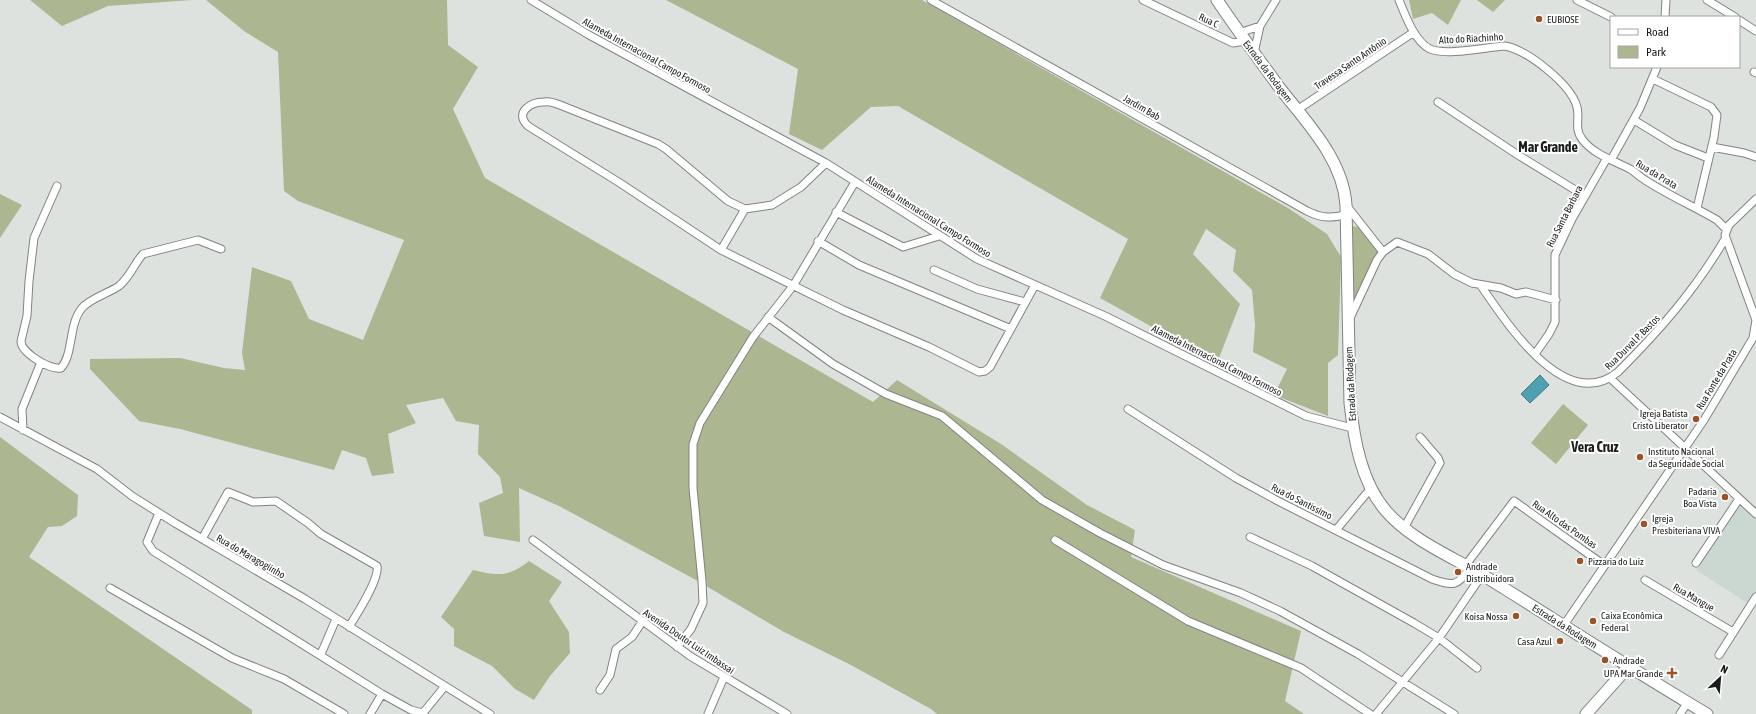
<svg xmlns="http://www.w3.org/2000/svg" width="1756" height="714" viewBox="0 0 1756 714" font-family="'Asap Condensed',sans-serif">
  <rect width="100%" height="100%" fill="#dde2df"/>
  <path fill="#cad8d1" d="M1739 505 1756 519V593L1749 604 1696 570Z"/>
  <path fill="#acb691" d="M30 0H192L108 6 62 26Z
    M206 0H447L448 45 478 67 453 109 485 178 873 402 897 380 1001 444 1087 505 1135 530 1131 557 1301 631 1285 701 1304 714H937L931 709 849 664 784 632 696 580 561 507 519 488 520 542 484 536 479 503 503 493 500 477 478 454 479 425 456 421 443 398 406 405 416 423 388 434 394 473 372 476 366 458 342 450 334 470 180 429 139 421 90 369V359L180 358 224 368 245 370 242 353 252 267 291 281 309 319 363 340 404 240 298 201 284 191 278 52 244 31Z
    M666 0H922L1288 208 1327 234 1341 257 1338 355 1328 363V416L1274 395 1287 369 1253 352 1255 325 1252 290 1233 271 1236 250 1206 229 1193 254 1240 304 1217 363 1100 298 1128 239 898 106 871 107 822 150 789 134 798 69Z
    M1409 0H1461L1448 25 1432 13 1413 19Z
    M1477 0H1505L1493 12Z
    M0 194 22 205 0 238Z
    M1352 226 1359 227 1379 250 1356 302 1352 300Z
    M1563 404 1588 425 1556 464 1531 443Z
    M0 437 78 495 77 516 62 526 48 527 29 557 252 710V714H0Z
    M529 561 562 582 549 601 569 632 570 653 550 676 534 700 515 689 492 666 454 646V629L441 617 473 570C498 576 509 577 529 561Z"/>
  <path fill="#4da1b0" stroke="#3e7984" d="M1540 375 1549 385 1530 403 1521 394Z"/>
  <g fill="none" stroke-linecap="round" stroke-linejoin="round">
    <defs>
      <path id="minor" d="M531 0 589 35 826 163 977 259 1105 316 1306 416 1352 428
        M931 0 1307 211C1321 218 1332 219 1347 214
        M1143 0 1233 43 1245 41
        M1399 0C1405 15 1415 42 1430 49 1446 56 1487 47 1505 46 1527 50 1571 84 1577 107 1580 118 1574 129 1582 139 1594 155 1613 160 1630 169 1635 172 1640 177 1645 180 1668 195 1693 206 1717 220L1726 229
        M1577 0 1611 17
        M1707 0 1735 17
        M1665 17 1666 0
        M1739 20 1756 31
        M1239 33 1260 26
        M1254 53 1260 26 1276 0
        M1754 72 1756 73
        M1653 79 1711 107 1717 115 1714 137 1697 208
        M1438 102 1518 155 1585 196
        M1297 110 1414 32
        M1634 120 1675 145 1708 158
        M1712 147 1744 153 1756 157
        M1611 160 1640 108 1657 67
        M826 163 801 187 772 205 745 209 728 201 666 149 658 144 560 105C555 103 549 101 544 102 530 102 514 113 528 126L620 183 721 250 843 310 929 347 979 372 985 371 990 367 1035 285
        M57 186 34 238 29 281 27 316 21 341C21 353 50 370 61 368 74 353 68 325 82 308 89 299 109 293 119 286 130 277 134 264 143 254L198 240 221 249
        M1346 205 1383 252
        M836 212 903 247 939 236
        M818 241 859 265 1011 329
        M721 250 745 209
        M934 270 977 289 1025 302
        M1481 286C1507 323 1565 415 1618 372 1660 330 1695 290 1725 239
        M768 317 833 364 886 394 942 416 1042 500 1100 533 1163 565 1241 593 1280 611 1358 654 1454 714
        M1350 318 1377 260 1383 252 1397 242 1428 254 1454 274 1472 283 1501 288 1516 294 1526 292 1556 300
        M1535 354 1549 334 1555 322V255L1572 219 1607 158
        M1610 378 1756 514
        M1128 409 1236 478 1278 501 1432 579C1453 586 1457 587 1470 568
        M0 417 97 469 132 496 175 523 305 599 490 714
        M23 430 22 409 41 362
        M159 513 147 542 153 551 382 694 411 710 423 713 445 686
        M1404 528 1440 463 1438 458 1420 437
        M1336 530 1371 488
        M1250 537 1312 566 1414 623 1439 638 1477 668
        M202 539 228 492 253 502 276 501 308 523 321 534 377 566C380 579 356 615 349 627
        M533 540 690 656 787 714
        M1055 540 1188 621 1301 668 1370 714
        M1696 563 1739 499
        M1465 566 1514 501 1604 565
        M1645 580 1733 632
        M110 588 232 658 284 679 344 714
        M1564 625 1704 420 1753 338 1756 320 1725 235 1729 225 1756 199
        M677 647 691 629 703 603 702 581 693 488V444L700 423 753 337 793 286 855 182
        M321 654 336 619
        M1719 655 1756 597
        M600 690 610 675 616 649 632 637 642 622
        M370 714 382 694
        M708 714 724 677
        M1376 714 1439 638 1482 575
        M1680 714 1688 702"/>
      <path id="primary" d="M1217 0C1237 30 1258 58 1279 87 1306 122 1343 159 1346 205L1350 403C1354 439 1361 482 1386 511 1412 541 1453 557 1486 577 1560 623 1633 670 1707 714
        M1586 714 1629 666"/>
    </defs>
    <use href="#minor" stroke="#7f8481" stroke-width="9"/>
    <use href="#primary" stroke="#7f8481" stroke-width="13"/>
    <use href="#minor" stroke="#fff" stroke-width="7"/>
    <use href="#primary" stroke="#fff" stroke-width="11"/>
  </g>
  <g fill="#985327" stroke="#fff" stroke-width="1.5">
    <circle cx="1539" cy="19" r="4"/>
    <circle cx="1696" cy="419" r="4"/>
    <circle cx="1640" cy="457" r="4"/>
    <circle cx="1725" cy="497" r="4"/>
    <circle cx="1644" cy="524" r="4"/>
    <circle cx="1580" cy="561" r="4"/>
    <circle cx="1458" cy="572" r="4"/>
    <circle cx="1516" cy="616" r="4"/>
    <circle cx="1593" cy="621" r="4"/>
    <circle cx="1560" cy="641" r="4"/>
    <circle cx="1605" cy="660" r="4"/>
    <path d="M1670 667h4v4h4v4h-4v4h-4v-4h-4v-4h4z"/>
  </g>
  <g text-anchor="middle" stroke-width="4" stroke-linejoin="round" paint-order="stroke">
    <g font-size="10" fill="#1b1c1c" stroke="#fff" text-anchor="start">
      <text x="1547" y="23">EUBIOSE</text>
      <text x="1688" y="417" text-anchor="end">Igreja Batista<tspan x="1688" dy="12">Cristo Liberator</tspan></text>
      <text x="1648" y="455">Instituto Nacional<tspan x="1648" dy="12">da Seguridade Social</tspan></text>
      <text x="1717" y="495" text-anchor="end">Padaria<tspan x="1717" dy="12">Boa Vista</tspan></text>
      <text x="1652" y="522">Igreja<tspan x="1652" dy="12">Presbiteriana VIVA</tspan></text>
      <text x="1588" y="565">Pizzaria do Luiz</text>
      <text x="1466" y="570">Andrade<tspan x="1466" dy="12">Distribuidora</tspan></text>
      <text x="1601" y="619">Caixa Econômica<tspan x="1601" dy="12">Federal</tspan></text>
      <text x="1508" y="620" text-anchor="end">Koisa Nossa</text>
      <text x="1552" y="645" text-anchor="end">Casa Azul</text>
      <text x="1613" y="664">Andrade</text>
      <text x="1663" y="677" text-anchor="end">UPA Mar Grande</text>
    </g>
    <g font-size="10" fill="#1b1c1c" stroke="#fff">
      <text transform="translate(1209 20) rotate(25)" y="4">Rua C</text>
      <text transform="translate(1471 38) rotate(-3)" y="4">Alto do Riachinho</text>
      <text transform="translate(647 55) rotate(29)" y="4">Alameda Internacional Campo Formoso</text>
      <text transform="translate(1350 63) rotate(-34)" y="4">Travessa Santo Antônio</text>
      <text transform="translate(1268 71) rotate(53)" y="4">Estrada da Rodagem</text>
      <text transform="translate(1142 107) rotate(30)" y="4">Jardim Bab</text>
      <text transform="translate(1657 174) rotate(31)" y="4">Rua da Prata</text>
      <text transform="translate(929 216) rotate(32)" y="4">Alameda Internacional Campo Formoso</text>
      <text transform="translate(1564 216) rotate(-63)" y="4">Rua Santa Barbara</text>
      <text transform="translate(1632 342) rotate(-45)" y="4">Rua Durval P. Bastos</text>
      <text transform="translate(1217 360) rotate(27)" y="4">Alameda Internacional Campo Formoso</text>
      <text transform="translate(1716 379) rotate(-59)" y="4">Rua Fonte da Prata</text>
      <text transform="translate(1350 384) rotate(-93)" y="4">Estrada da Rodagem</text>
      <text transform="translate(1302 501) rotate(27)" y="4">Rua do Santissimo</text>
      <text transform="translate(1565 524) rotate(35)" y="4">Rua Alto das Pombas</text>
      <text transform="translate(251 556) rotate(30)" y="4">Rua do Maragogiinho</text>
      <text transform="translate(1694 597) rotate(30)" y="4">Rua Mangue</text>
      <text transform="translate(1565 626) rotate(32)" y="4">Estrada da Rodagem</text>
      <text transform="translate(689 641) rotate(34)" y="4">Avenida Doutor Luiz Imbassai</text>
    </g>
    <g font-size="14" font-weight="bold" fill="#1b1c1c" stroke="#fff">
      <text x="1548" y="152">Mar Grande</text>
      <text x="1595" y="452">Vera Cruz</text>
    </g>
  </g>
  <rect x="1610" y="16" width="130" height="52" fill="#ffffff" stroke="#a4a4a4"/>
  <rect x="1618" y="29" width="20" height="6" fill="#ffffff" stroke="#a4a4a4"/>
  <text x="1646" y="36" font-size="12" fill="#1b1c1c">Road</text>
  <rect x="1618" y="46" width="20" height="12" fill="#acb691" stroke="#a4a4a4"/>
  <text x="1646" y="56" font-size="12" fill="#1b1c1c">Park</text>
  <g transform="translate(1720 678) rotate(26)" stroke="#ffffff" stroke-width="3" paint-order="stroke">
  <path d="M0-3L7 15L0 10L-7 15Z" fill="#1b1c1c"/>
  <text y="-6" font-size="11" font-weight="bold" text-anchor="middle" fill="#1b1c1c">N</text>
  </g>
</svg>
